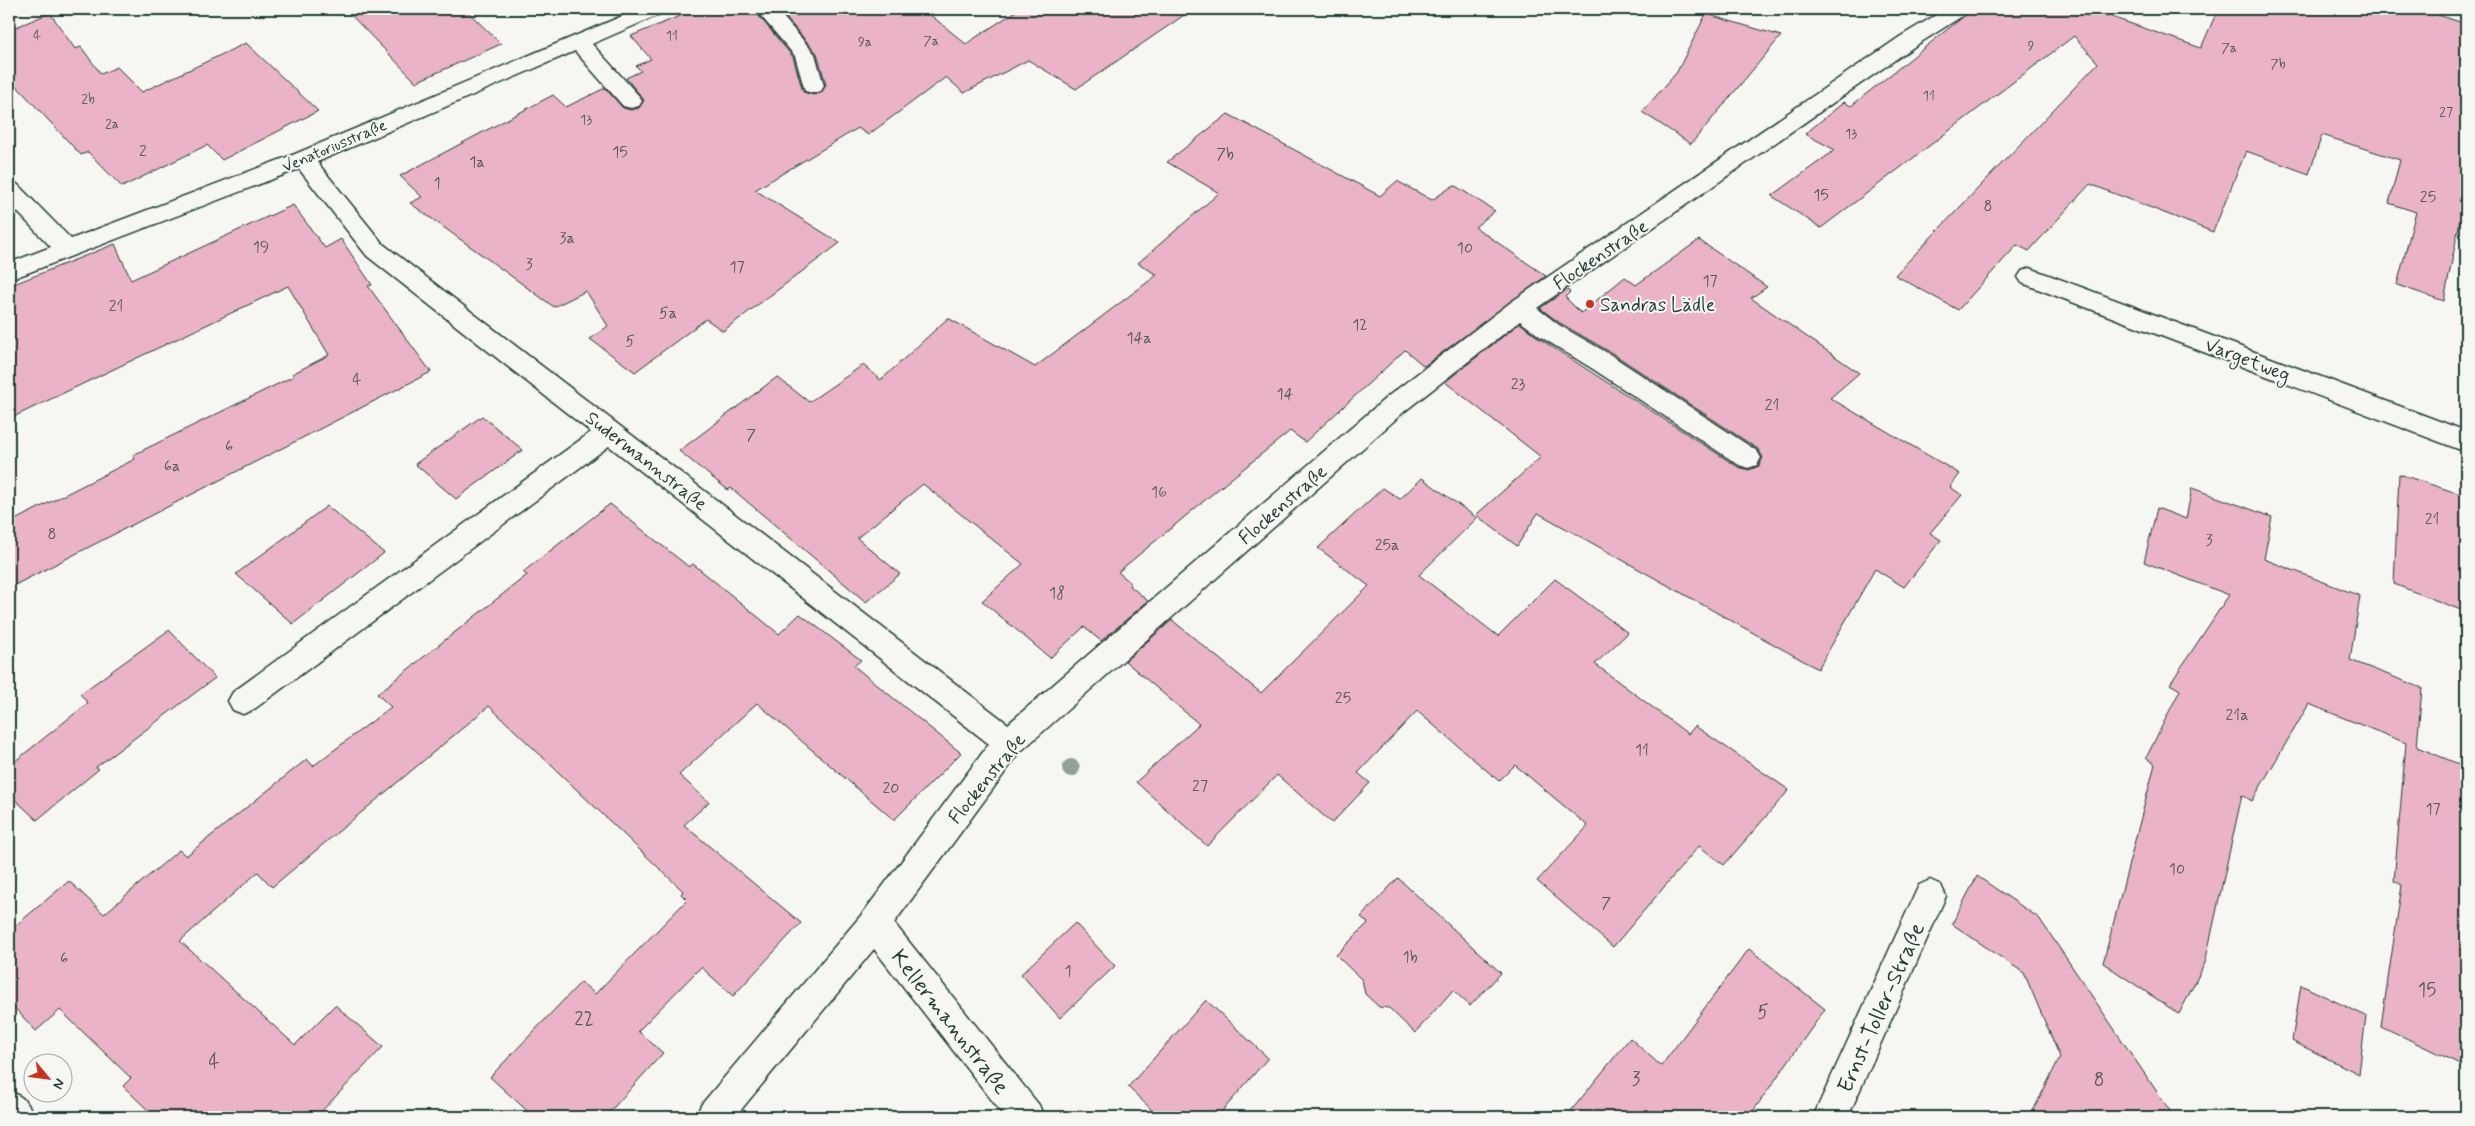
<svg xmlns="http://www.w3.org/2000/svg" width="2475" height="1126" viewBox="0 0 2475 1126" font-family="Mynerve,sans-serif">
  <rect width="100%" height="100%" fill="#f6f6f2"/>
  <filter id="ink" filterUnits="userSpaceOnUse"><feTurbulence type="fractalNoise" baseFrequency=".02" numOctaves="2"/><feDisplacementMap in="SourceGraphic" scale="10" xChannelSelector="R" yChannelSelector="G"/><feConvolveMatrix kernelMatrix="1 2 1 2 8 2 1 2 1" color-interpolation-filters="sRGB"/></filter>
  <g filter="url(#ink)">
    <path fill="#ebb3c8" stroke="#1f3d34" d="M345 9H465L501 44 416 82Z
      M697 9H753L793 57 803 92 813 95 821 93 826 85 817 53 778 9H923L966 44 1019 9H1193L1076 89 1028 60 964 93 946 77 868 135 858 128 755 190 840 243 723 331 706 319 635 372 590 339 608 326 586 291 554 307 410 203 422 197 400 176 553 95 566 107 605 88 623 108 631 110 639 108 644 100 626 78 641 71 636 66 651 59 631 36Z
      M1973 9H2111L2103 14 2201 48 2218 9H2420L2466 24V190L2444 301 2397 285 2416 212 2389 203 2400 160 2322 135 2309 174 2246 151 2213 232 2090 184 2029 251 2017 245 1958 310 1895 275 2098 63 2074 36 1821 228 1772 196 1835 150 1805 134 1844 102 1851 106Z
      M50 13 75 49 81 47 101 74 117 67 142 92 246 43 318 111 222 160 207 145 122 187 88 152 81 155 9 78V30Z
      M1706 14 1781 36 1691 144 1642 112 1677 72Z
      M1228 114 1380 196 1397 181 1432 200 1454 185 1495 211 1475 227 1546 276 1424 366 1405 350 1305 442 1290 431 1222 486 1118 572 1131 583 1129 585 1148 601 1101 641 1084 627 1050 658 982 601 1023 564 923 484 857 538 900 574 866 602 731 488 728 490 679 451 777 377 809 402 863 365 881 380 948 318 1035 367 1157 275 1138 263 1219 193 1167 162Z
      M293 205 325 248 341 239 372 285 368 286 431 372 9 588V523L135 459 133 455 294 376 292 374 329 355 288 286 9 419V286L115 244 131 280Z
      M1699 240 1767 287 1751 298 1859 373 1830 398 1960 474 1950 487 1962 495 1930 533 1941 540 1904 587 1875 569 1818 669 1538 513 1517 546 1476 515 1541 457 1445 382 1520 323 1540 339 1738 467 1749 470 1759 466 1763 457 1758 449 1612 353 1560 323 1540 308 1567 290 1570 292 1565 297 1581 313 1625 277 1636 285Z
      M482 416 523 450 456 499 415 464Z
      M2399 474 2466 496V612L2394 584Z
      M1422 478 1477 518 1419 575 1498 636 1555 579 1628 633 1595 664 1688 734 1695 726 1789 790 1724 865 1699 846 1613 947 1537 881 1588 826 1515 765 1499 781 1417 711 1358 773 1370 783 1332 823 1277 775 1207 846 1136 782 1199 724 1125 661 1172 620 1261 693 1369 586 1318 548 1383 488 1400 499Z
      M2192 488 2272 517 2264 559 2360 596 2350 660 2422 688 2417 747 2466 767V1067L2381 1026 2402 885 2394 881 2406 743 2309 704 2252 801 2242 795 2205 963 2179 1014 2103 963 2155 764 2146 758 2180 690 2170 684 2229 595 2144 562 2157 508 2186 519Z
      M610 504 689 567 693 564 779 634 800 614 861 660 854 666 961 753 894 820 757 703 679 775 709 802 684 825 801 923 733 996 701 967 638 1031 663 1053 605 1117H534L490 1077 581 982 595 994 687 900 681 894 683 891 489 706 272 887 258 872 180 941 295 1045 335 1005 383 1047 316 1117H155L123 1086 131 1078 60 1010 36 1031 9 1002V931L69 881 104 914 179 850 186 856 307 759 313 766 391 707 377 694 527 575 523 572Z
      M327 506 384 553 293 624 236 574Z
      M169 630 215 678 96 767 99 769 37 820 9 794V766L88 703 80 694Z
      M1977 876 2039 918 2174 1117H2030L2060 1057 2024 973 1952 924Z
      M1398 878 1501 973 1470 1006 1453 990 1415 1033 1389 1008 1379 1007 1365 994 1362 980 1336 955 1368 923 1361 917Z
      M1075 923 1115 966 1060 1018 1021 974Z
      M1749 949 1825 1009 1749 1117H1566L1630 1038 1661 1066Z
      M2301 985 2366 1016 2359 1074 2292 1041Z
      M1206 1000 1268 1058 1217 1117H1159L1128 1087Z"/>
    <g fill="none" stroke-linecap="round" stroke-linejoin="round">
      <defs>
        <path id="minor" d="M639 9H666L663 13 592 44 639 96 642 101 639 106 631 108 623 106 575 51 317 162 383 244 1008 724 1387 397 1511 302 1901 36 1946 9H1970L1967 13 1915 46 1537 308 1559 325 1611 355 1757 451 1761 458 1757 465 1748 468 1739 465 1593 369 1541 337 1520 321 1405 411 1020 752 894 923 1039 1105 1044 1117H1005L874 949 735 1117H696L701 1105 863 913 989 744 609 446 253 710 243 714 233 710 228 701 233 692 591 432 367 256 299 169 9 280V263L51 247 9 203V181L17 184 71 239 295 154Z
          M755 9H776L815 54 824 86 821 91 813 93 805 91 795 56Z
          M2030 268 2466 431V452L2022 283 2018 277 2022 271Z
          M1930 880 1941 885 1946 896 1848 1117H1813L1919 885Z
          M9 1091C23 1096 29 1103 34 1117H9Z"/>
      </defs>
      <use href="#minor" stroke="#1f3d34" stroke-width="3"/>
      <use href="#minor" fill="#f6f6f2" fill-rule="evenodd"/>
    </g>
    <circle fill="#91a294" cx="1071" cy="768" r="9"/>
  </g>
  <circle fill="#c8321e" stroke="#f6f6f2" stroke-width="2" cx="1590" cy="304" r="5"/>
  <g text-anchor="middle" stroke-width="4" stroke-linejoin="round" paint-order="stroke">
    <g font-size="14" fill="#525a59">
      <text x="37" y="40">4</text>
      <text x="672" y="40">11</text>
      <text x="931" y="45">7a</text>
      <text x="865" y="46">9a</text>
      <text x="2031" y="50">9</text>
      <text x="2229" y="52">7a</text>
      <text x="2278" y="68">7b</text>
      <text x="1929" y="100">11</text>
      <text x="88" y="103">2b</text>
      <text x="2446" y="116">27</text>
      <text x="586" y="124">13</text>
      <text x="112" y="128">2a</text>
      <text x="1851" y="138">13</text>
    </g>
    <g font-size="16" fill="#1f3d34" stroke="#f6f6f2">
      <text transform="translate(334 145) rotate(-23)" y="6">Venatoriusstraße</text>
    </g>
    <g font-size="16" fill="#525a59">
      <text x="143" y="156">2</text>
      <text x="620" y="157">15</text>
      <text x="1225" y="159">7b</text>
      <text x="477" y="167">1a</text>
      <text x="437" y="188">1</text>
      <text x="1821" y="200">15</text>
      <text x="2428" y="202">25</text>
      <text x="1988" y="211">8</text>
      <text x="567" y="243">3a</text>
      <text x="261" y="252">19</text>
      <text x="1465" y="253">10</text>
      <text x="529" y="269">3</text>
      <text x="737" y="272">17</text>
      <text x="1710" y="286">17</text>
      <text x="116" y="311">21</text>
      <text x="668" y="318">5a</text>
      <text x="1360" y="330">12</text>
      <text x="1139" y="343">14a</text>
      <text x="630" y="346">5</text>
      <text x="357" y="384">4</text>
      <text x="1518" y="389">23</text>
      <text x="1285" y="399">14</text>
      <text x="1772" y="410">21</text>
      <text x="751" y="440">7</text>
      <text x="229" y="451">6</text>
      <text x="172" y="471">6a</text>
      <text x="1159" y="497">16</text>
      <text x="2432" y="524">21</text>
      <text x="52" y="539">8</text>
      <text x="2209" y="545">3</text>
      <text x="1387" y="550">25a</text>
      <text x="1057" y="598">18</text>
      <text x="1343" y="703">25</text>
      <text x="2237" y="720">21a</text>
      <text x="1642" y="755">11</text>
      <text x="1200" y="791">27</text>
      <text x="891" y="793">20</text>
      <text x="2433" y="814">17</text>
      <text x="2177" y="874">10</text>
      <text x="1606" y="908">7</text>
      <text x="1410" y="962">1b</text>
      <text x="64" y="963">6</text>
      <text x="1068" y="976">1</text>
    </g>
    <g font-size="19" fill="#1f3d34" stroke="#f6f6f2">
      <text transform="translate(1600 254) rotate(-34)" y="7">Flockenstraße</text>
      <text transform="translate(2248 359) rotate(21)" y="7">Vargetweg</text>
      <text transform="translate(647 460) rotate(38)" y="7">Sudermannstraße</text>
      <text transform="translate(1282 504) rotate(-41)" y="7">Flockenstraße</text>
      <text transform="translate(986 778) rotate(-51)" y="7">Flockenstraße</text>
    </g>
    <g font-size="19" fill="#1f3d34" stroke="#f6f6f2" text-anchor="start">
      <text x="1600" y="311">Sandras Lädle</text>
    </g>
    <g font-size="19" fill="#525a59">
      <text x="2427" y="996">15</text>
      <text x="1763" y="1018">5</text>
      <text x="584" y="1025">22</text>
      <text x="214" y="1068">4</text>
      <text x="1636" y="1085">3</text>
      <text x="2099" y="1086">8</text>
    </g>
    <g font-size="22" fill="#1f3d34" stroke="#f6f6f2">
      <text transform="translate(1880 1007) rotate(-66)" y="8">Ernst-Toller-Straße</text>
      <text transform="translate(951 1021) rotate(52)" y="8">Kellermannstraße</text>
    </g>
  </g>
  <rect width="2475" height="1126" fill="none" stroke="#f6f6f2" stroke-width="30"/>
  <rect x="15" y="15" width="2445" height="1096" fill="none" stroke="#1f3d34" stroke-width="2" filter="url(#ink)"/>
  <g transform="translate(48 1078) rotate(119)"><circle r="24" fill="#f6f6f2" stroke="#a0aca6"/>
  <path d="M0-4L9 19L0 12L-9 19Z" fill="#c8321e"/>
  <text y="-8" font-size="14" font-weight="bold" text-anchor="middle" fill="#1f3d34">N</text>
  </g>
</svg>
